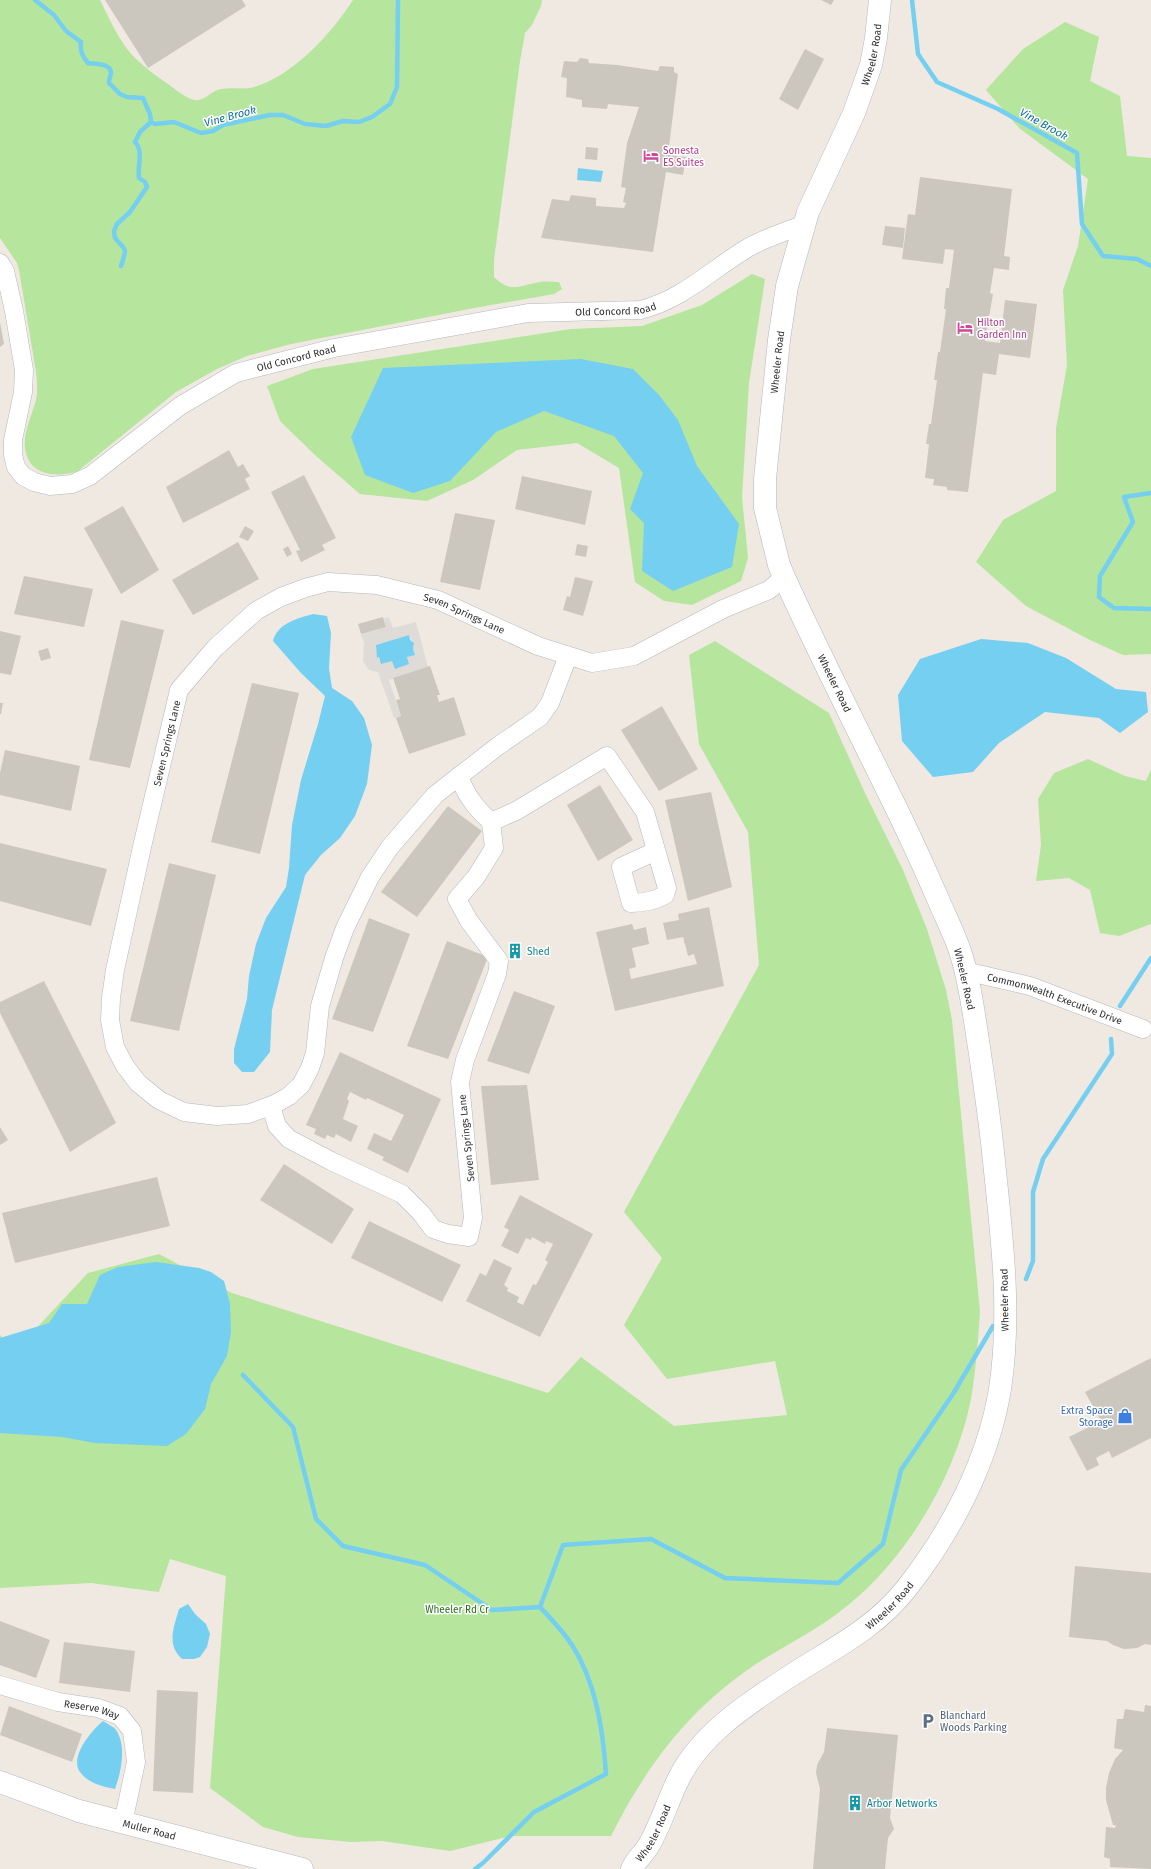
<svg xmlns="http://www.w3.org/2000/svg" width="1151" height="1869" viewBox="0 0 1151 1869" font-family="'Fira Sans',sans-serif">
  <rect width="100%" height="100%" fill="#efe9e1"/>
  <path fill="#b6e59e" d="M0 0H100C109 18 120 43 134 57 144 67 156 76 168 84 175 89 183 96 191 99 204 104 209 91 221 89 232 87 244 90 254 87 293 76 332 33 353 0H542L541 6 532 25 525 33 520 61 494 260V277C511 294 520 285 540 282 546 281 553 282 559 282L562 289 554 294 474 308 291 344 247 356 217 369 176 392 78 471C57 478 28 476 25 448 23 432 32 415 36 400 38 391 37 381 36 372L19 270 17 263 0 238Z
    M1065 22 1099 37 1090 81 1120 96 1127 156 1151 158V654L1123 655 1090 640 1026 606 976 562 1003 520 1056 491V428L1067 365 1063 290 1078 246 1088 179 1019 128 986 90 1023 49Z
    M752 274 765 279 749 383 742 497 748 558 741 581 692 605 664 601 635 582 619 468 577 443 517 450 473 480 427 501 360 494 316 456 280 421 267 386 313 369 571 329 642 326 702 305Z
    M715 641 829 713 864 791 903 870 927 929 946 990 952 1020 980 1312C978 1341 976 1370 971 1399 956 1475 908 1557 847 1606 816 1632 778 1648 746 1671 685 1714 644 1770 611 1836H511L450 1851 382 1841 351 1842 298 1837 263 1827 210 1788 226 1576 170 1559 159 1592 91 1583 0 1588V1335L15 1351 88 1273 159 1254 232 1293 548 1393 581 1357 674 1426 787 1415 775 1361 667 1379 624 1325 662 1258 624 1212 759 965 748 832 699 744 689 655Z
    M1088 759 1125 776 1146 781 1151 769V924L1119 936 1100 933 1090 890 1069 878 1036 881 1041 845 1038 799 1054 773Z"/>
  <path fill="#dfdcd8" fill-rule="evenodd" d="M389 617 393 628 416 622 428 667 389 680 401 716 394 718 378 672 369 670 363 661 364 643 361 634 386 627 384 618ZM409 635 414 646 407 657 409 664 378 658 376 645Z"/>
  <path fill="#75cff0" d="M578 168 603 171 601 182 577 180Z
    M581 359 633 369 659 395 678 420 697 466 739 524 732 567 673 591 642 571 644 523 630 509 643 473 614 436 544 411 496 432 450 481 413 493 365 475 351 437 383 368Z
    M313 614 327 616 331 633 329 668 332 688 352 701 364 718 372 745 367 784 355 816 340 838 321 855 305 875 272 1010 270 1052 254 1072H242L234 1063V1049L247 999 249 976 256 944 266 918 286 887 289 868 292 825 301 780 318 724 325 696 301 673 273 641C278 623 296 619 313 614Z
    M409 635 410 640 414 643 413 649 415 655 407 657 409 664 395 669 392 661 381 664 379 657 377 658 376 645Z
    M981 639 1028 643 1066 658 1116 689 1146 692 1148 712 1120 733 1099 718 1045 712 999 743 973 772 933 777 902 741 898 695 920 659Z
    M156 1262 199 1268 211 1272 224 1281 230 1304 231 1332 227 1356 211 1384 205 1409 186 1434 167 1446 95 1443 62 1437 0 1433V1338L49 1323 62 1304H87L100 1275 118 1267Z
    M188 1604 195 1614 206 1624 210 1634 207 1647 200 1657 194 1659H182C166 1644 174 1627 179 1609Z
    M103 1721C107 1724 113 1726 116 1730 127 1746 121 1772 115 1789 103 1787 88 1783 80 1772 69 1757 92 1730 103 1721Z"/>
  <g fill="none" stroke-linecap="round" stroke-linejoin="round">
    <path stroke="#75cff0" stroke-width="4.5" d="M35 0 54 15 66 31 81 42C80 51 82 56 88 63 95 64 111 63 111 73 110 77 109 79 109 83L120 94 127 97 143 98 150 114 151 122 155 124 174 122 201 133 213 131 223 125 270 115H283L305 124 326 126 343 121 359 122 372 117 390 104 397 87 398 0
      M912 0 918 54 937 82 998 109 1077 153 1082 224 1103 256 1137 259 1151 266
      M121 266C127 247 127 252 115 238L114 231 117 224 130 212 147 187 145 182 139 178C137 166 144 151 135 142L140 132 151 122
      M1151 493 1124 497 1133 522 1100 576 1099 597 1114 608 1151 609
      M1120 1006 1151 958
      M1026 1279 1033 1261V1192L1043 1159 1112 1054 1111 1039
      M243 1375 293 1427 316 1519 343 1546 425 1565 492 1610 540 1607
      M540 1607 563 1545 651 1539 725 1578 838 1583 883 1544 901 1470 953 1394 993 1326
      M475 1869 483 1863 534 1812 606 1774C603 1730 596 1682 572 1645 563 1631 551 1619 540 1607"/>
  </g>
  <path fill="#cbc7bf" d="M105 0H242L246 6 148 68Z
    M821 0H834L831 5Z
    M805 49 824 59 798 110 779 99Z
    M580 58 588 59 589 63 617 65 658 71 660 66 674 67V72L678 74 668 155 686 157 683 175 666 172 653 252 541 238 552 199 569 201 571 195 596 198V206L624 208 626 203 623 202 626 188 621 187 627 143 639 107 608 104 607 109 582 107V100L566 97 567 78 561 77 564 61 577 62Z
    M586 147 598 148 597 160 585 159Z
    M920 177 1012 189 1004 256 1010 257 1009 270 994 268 990 293 993 294 985 341 1000 343 1005 300 1037 304 1030 358 999 354 996 375 983 373 968 492 947 490V487L933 485 934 479 925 478 929 444H926L929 424H931L937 380H934L938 352H940L946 309H944L946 288H949L954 250 945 249 943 264 902 259 908 214 915 215Z
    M885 226 905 228 903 248 882 245Z
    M0 322 4 344 0 347Z
    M229 450 238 467 243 464 250 476 245 479 250 489 183 523 166 487Z
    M304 475 336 538 322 545 325 550 301 562 296 551 300 550 271 492Z
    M522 476 592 491 585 525 515 509Z
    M123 506 159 570 121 594 84 528Z
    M455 513 495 520 480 590 440 582Z
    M245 526 254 531 248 541 239 537Z
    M238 542 259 579 193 615 172 580Z
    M577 544 588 546 586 557 575 555Z
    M288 546 292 554 287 557 283 549Z
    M24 576 93 589 84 627 14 614Z
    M575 577 593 581 583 616 563 610 567 596 570 597Z
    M383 617 386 627 361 634 358 624Z
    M121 620 164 630 130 768 89 760Z
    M0 631 21 636 11 675 0 673Z
    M48 648 51 658 41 661 38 651Z
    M430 666 440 695H437L439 702 454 697 466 735 409 754 396 718 401 716 396 700 400 699 393 678Z
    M252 683 299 693 260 854 211 842Z
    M0 703H3L1 714H0Z
    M662 706 698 769 659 791 621 730Z
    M5 750 80 766 71 811 0 795V773Z
    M600 785 633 840 598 861 567 805Z
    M711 792 732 887 688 901 665 800Z
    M448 806 482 831 417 917 381 892Z
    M0 843 107 869 91 926 0 901Z
    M169 863 216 875 179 1031 130 1021Z
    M709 907 724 986 615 1011 596 932 632 924 634 930 646 927 649 944 632 948 636 967 629 969 631 979 697 964 694 954 688 956 683 937 667 940 663 923 679 920 678 914Z
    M369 918 410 934 373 1032 332 1019Z
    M447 941 488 957 448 1059 407 1046Z
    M515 945 520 953 515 956 510 948Z
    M44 981 116 1123 70 1152 0 1013V1002Z
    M514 991 555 1006 529 1074 487 1061Z
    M340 1052 441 1099 408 1173 382 1160 384 1157 367 1149 374 1133 391 1141 404 1115 367 1098 366 1100 350 1092 347 1099 349 1101 343 1119 358 1126 351 1142 336 1134 334 1138 327 1135 325 1139 314 1134 316 1129 306 1125Z
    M527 1085 539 1180 491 1185 481 1086Z
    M0 1127 8 1140 0 1145Z
    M284 1164 354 1209 332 1244 260 1200Z
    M157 1177 170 1226 15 1263 2 1213Z
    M520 1195 593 1234 540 1337 466 1301 480 1273 486 1276 494 1259 512 1268 504 1285 508 1288 507 1291 519 1297 517 1302 523 1305 533 1284 536 1285 548 1262 545 1260 553 1244 546 1241 545 1244 532 1237 531 1240 526 1238 518 1254 501 1246 509 1230 504 1227Z
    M369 1221 461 1265 442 1302 351 1258Z
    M1151 1358V1438L1112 1458 1109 1451 1096 1458 1099 1465 1087 1471 1069 1437 1101 1421 1085 1392Z
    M1075 1566 1151 1573V1645L1145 1644 1137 1648 1124 1649 1113 1645 1107 1641 1069 1637Z
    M0 1621 50 1640 36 1678 0 1665Z
    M64 1642 135 1651 130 1692 59 1683Z
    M157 1690 198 1692 193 1793 153 1791Z
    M1145 1705 1151 1706V1869L1110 1867V1859L1104 1857 1106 1827 1115 1828 1116 1825H1113L1109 1811 1106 1800V1788L1109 1773 1115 1759 1123 1750 1114 1748 1117 1719H1123L1125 1709 1144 1712Z
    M9 1706 82 1734 72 1762 0 1735Z
    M827 1728 898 1735 890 1818 894 1829 888 1838 885 1869H813L820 1789 816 1773 817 1765 824 1752Z"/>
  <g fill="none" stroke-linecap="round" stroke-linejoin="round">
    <defs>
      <g id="street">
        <path id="s1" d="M0 263 5 271 14 311 24 370 23 392 13 440V455L16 467 23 476 34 482 50 486 72 484 90 476 180 406 236 373 334 348 528 313 640 310C682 300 711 270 746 249 764 238 784 232 803 225"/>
        <path id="s2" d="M568 656 550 703 540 717 498 746 435 795 390 847 370 877 345 928 334 958 320 1006 315 1053 310 1068 301 1085 289 1096 275 1104 248 1114 217 1116 184 1112 159 1100 138 1083 125 1066 115 1047 110 1020 111 998 115 970 142 847 179 690 215 648 256 611 281 597 305 588 328 582 377 585 438 600 538 646 592 663 634 656 723 609 769 590 784 577"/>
        <path d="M459 776C466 796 476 808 491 822L516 811 607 756 645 812 667 888 665 895C654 901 644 903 631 903L621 867 656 851"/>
        <path id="s3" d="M965 971 1030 986 1143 1029"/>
        <path d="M271 1106 277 1126 289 1139 331 1161 402 1194 421 1213 433 1229 448 1234 469 1237 473 1218 460 1082 465 1060 497 974 499 961 469 921 457 899 476 877 494 848 491 822"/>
        <path id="s4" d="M0 1685 58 1702 98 1708 120 1716 132 1731 136 1762 123 1823"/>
      </g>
      <g id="secondary">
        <path id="s5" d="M0 1782 79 1811 302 1869"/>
        <path id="s6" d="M632 1869C636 1859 644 1854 649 1845 661 1824 668 1800 679 1778 700 1736 743 1707 781 1682 825 1652 871 1633 906 1589 951 1532 988 1462 1000 1389 1012 1311 1001 1230 993 1152 989 1113 983 1074 977 1034 973 1007 969 980 961 954 956 938 948 922 941 906 928 876 915 847 901 818 862 738 821 658 784 577L779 565 765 508V479L779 340 787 286 808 212 854 113 871 65 876 38 880 0"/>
      </g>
    </defs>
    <use href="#street" stroke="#b4b7c1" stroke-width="19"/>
    <use href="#secondary" stroke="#b4b7c1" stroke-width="23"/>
    <use href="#street" stroke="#fff" stroke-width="18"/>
    <use href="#secondary" stroke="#fff" stroke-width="22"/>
  </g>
  <defs>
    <symbol id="hotel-bare" viewBox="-9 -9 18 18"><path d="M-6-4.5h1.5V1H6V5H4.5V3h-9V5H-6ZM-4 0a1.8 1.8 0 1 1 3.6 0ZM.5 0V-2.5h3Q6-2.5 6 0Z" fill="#d1479c" stroke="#fff" stroke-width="2.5" paint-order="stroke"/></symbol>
    <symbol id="building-bare" viewBox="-9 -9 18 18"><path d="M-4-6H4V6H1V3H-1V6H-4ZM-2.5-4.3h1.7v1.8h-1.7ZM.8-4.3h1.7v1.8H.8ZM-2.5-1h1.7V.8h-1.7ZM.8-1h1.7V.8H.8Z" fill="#0f9aa8" stroke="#fff" stroke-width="2.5" paint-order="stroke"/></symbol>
    <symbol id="shop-bare" viewBox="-9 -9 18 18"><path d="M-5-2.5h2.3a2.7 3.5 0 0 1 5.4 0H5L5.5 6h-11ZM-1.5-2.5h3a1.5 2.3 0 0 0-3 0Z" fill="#3f7fe0" stroke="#fff" stroke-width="2.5" paint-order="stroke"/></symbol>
    <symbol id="parking-bare" viewBox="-9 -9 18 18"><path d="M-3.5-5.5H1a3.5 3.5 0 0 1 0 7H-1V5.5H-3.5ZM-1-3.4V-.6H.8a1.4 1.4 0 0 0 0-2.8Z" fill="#5c6f8a" stroke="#fff" stroke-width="2.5" paint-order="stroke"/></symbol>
  </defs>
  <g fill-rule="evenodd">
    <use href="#hotel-bare" x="640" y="145" width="22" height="22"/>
    <use href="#hotel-bare" x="954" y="317" width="22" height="22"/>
    <use href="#building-bare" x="504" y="940" width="22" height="22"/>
    <use href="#shop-bare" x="1114" y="1405" width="22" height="22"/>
    <use href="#parking-bare" x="917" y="1710" width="22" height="22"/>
    <use href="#building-bare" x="844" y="1792" width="22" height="22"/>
  </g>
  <g text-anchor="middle" stroke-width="3" stroke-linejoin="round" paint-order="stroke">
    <g font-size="10" fill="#2e2e2e" stroke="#fff">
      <text dy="4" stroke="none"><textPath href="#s6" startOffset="2022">Wheeler Road</textPath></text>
      <text dy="4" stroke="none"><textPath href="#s1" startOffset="856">Old Concord Road</textPath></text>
      <text dy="4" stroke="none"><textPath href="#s1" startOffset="532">Old Concord Road</textPath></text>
      <text dy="4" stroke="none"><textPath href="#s6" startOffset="1698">Wheeler Road</textPath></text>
      <text dy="4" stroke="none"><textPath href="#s2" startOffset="1442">Seven Springs Lane</textPath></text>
      <text transform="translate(835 683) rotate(64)" y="4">Wheeler Road</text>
      <text dy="4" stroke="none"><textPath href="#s2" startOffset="1058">Seven Springs Lane</textPath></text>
      <text transform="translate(965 979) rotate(77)" y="4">Wheeler Road</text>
      <text dy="4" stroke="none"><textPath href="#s3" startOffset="94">Commonwealth Executive Drive</textPath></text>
      <text transform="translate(466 1138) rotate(-96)" y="4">Seven Springs Lane</text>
      <text transform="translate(1004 1300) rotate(-91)" y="4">Wheeler Road</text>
      <text dy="4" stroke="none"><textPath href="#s6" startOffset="378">Wheeler Road</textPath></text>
      <text dy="4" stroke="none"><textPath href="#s4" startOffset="95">Reserve Way</textPath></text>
      <text dy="4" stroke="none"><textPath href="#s5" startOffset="157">Muller Road</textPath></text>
      <text dy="4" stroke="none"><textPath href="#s6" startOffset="42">Wheeler Road</textPath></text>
    </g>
    <g font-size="10" fill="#b23c85" stroke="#fff" text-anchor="start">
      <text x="663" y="154">Sonesta<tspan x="663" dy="12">ES Suites</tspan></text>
      <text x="977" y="326">Hilton<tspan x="977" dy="12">Garden Inn</tspan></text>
    </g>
    <g font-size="10" fill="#0d838f" stroke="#fff" text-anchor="start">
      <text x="527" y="955">Shed</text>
      <text x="867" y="1807">Arbor Networks</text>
    </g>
    <g font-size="10" fill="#366cbe" stroke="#fff" text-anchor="end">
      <text x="1113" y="1414">Extra Space<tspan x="1113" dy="12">Storage</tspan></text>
    </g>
    <g font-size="10" fill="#2c6e1b" stroke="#fff">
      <text x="457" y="1613">Wheeler Rd Cr</text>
    </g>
    <g font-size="10" fill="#4e5e75" stroke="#fff" text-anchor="start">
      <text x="940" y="1719">Blanchard<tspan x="940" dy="12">Woods Parking</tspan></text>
    </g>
    <g font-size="11" font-style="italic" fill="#0d6fa3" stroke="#fff">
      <text transform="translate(230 116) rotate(-15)" y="4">Vine Brook</text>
      <text transform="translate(1044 124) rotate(29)" y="4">Vine Brook</text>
    </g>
  </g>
</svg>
